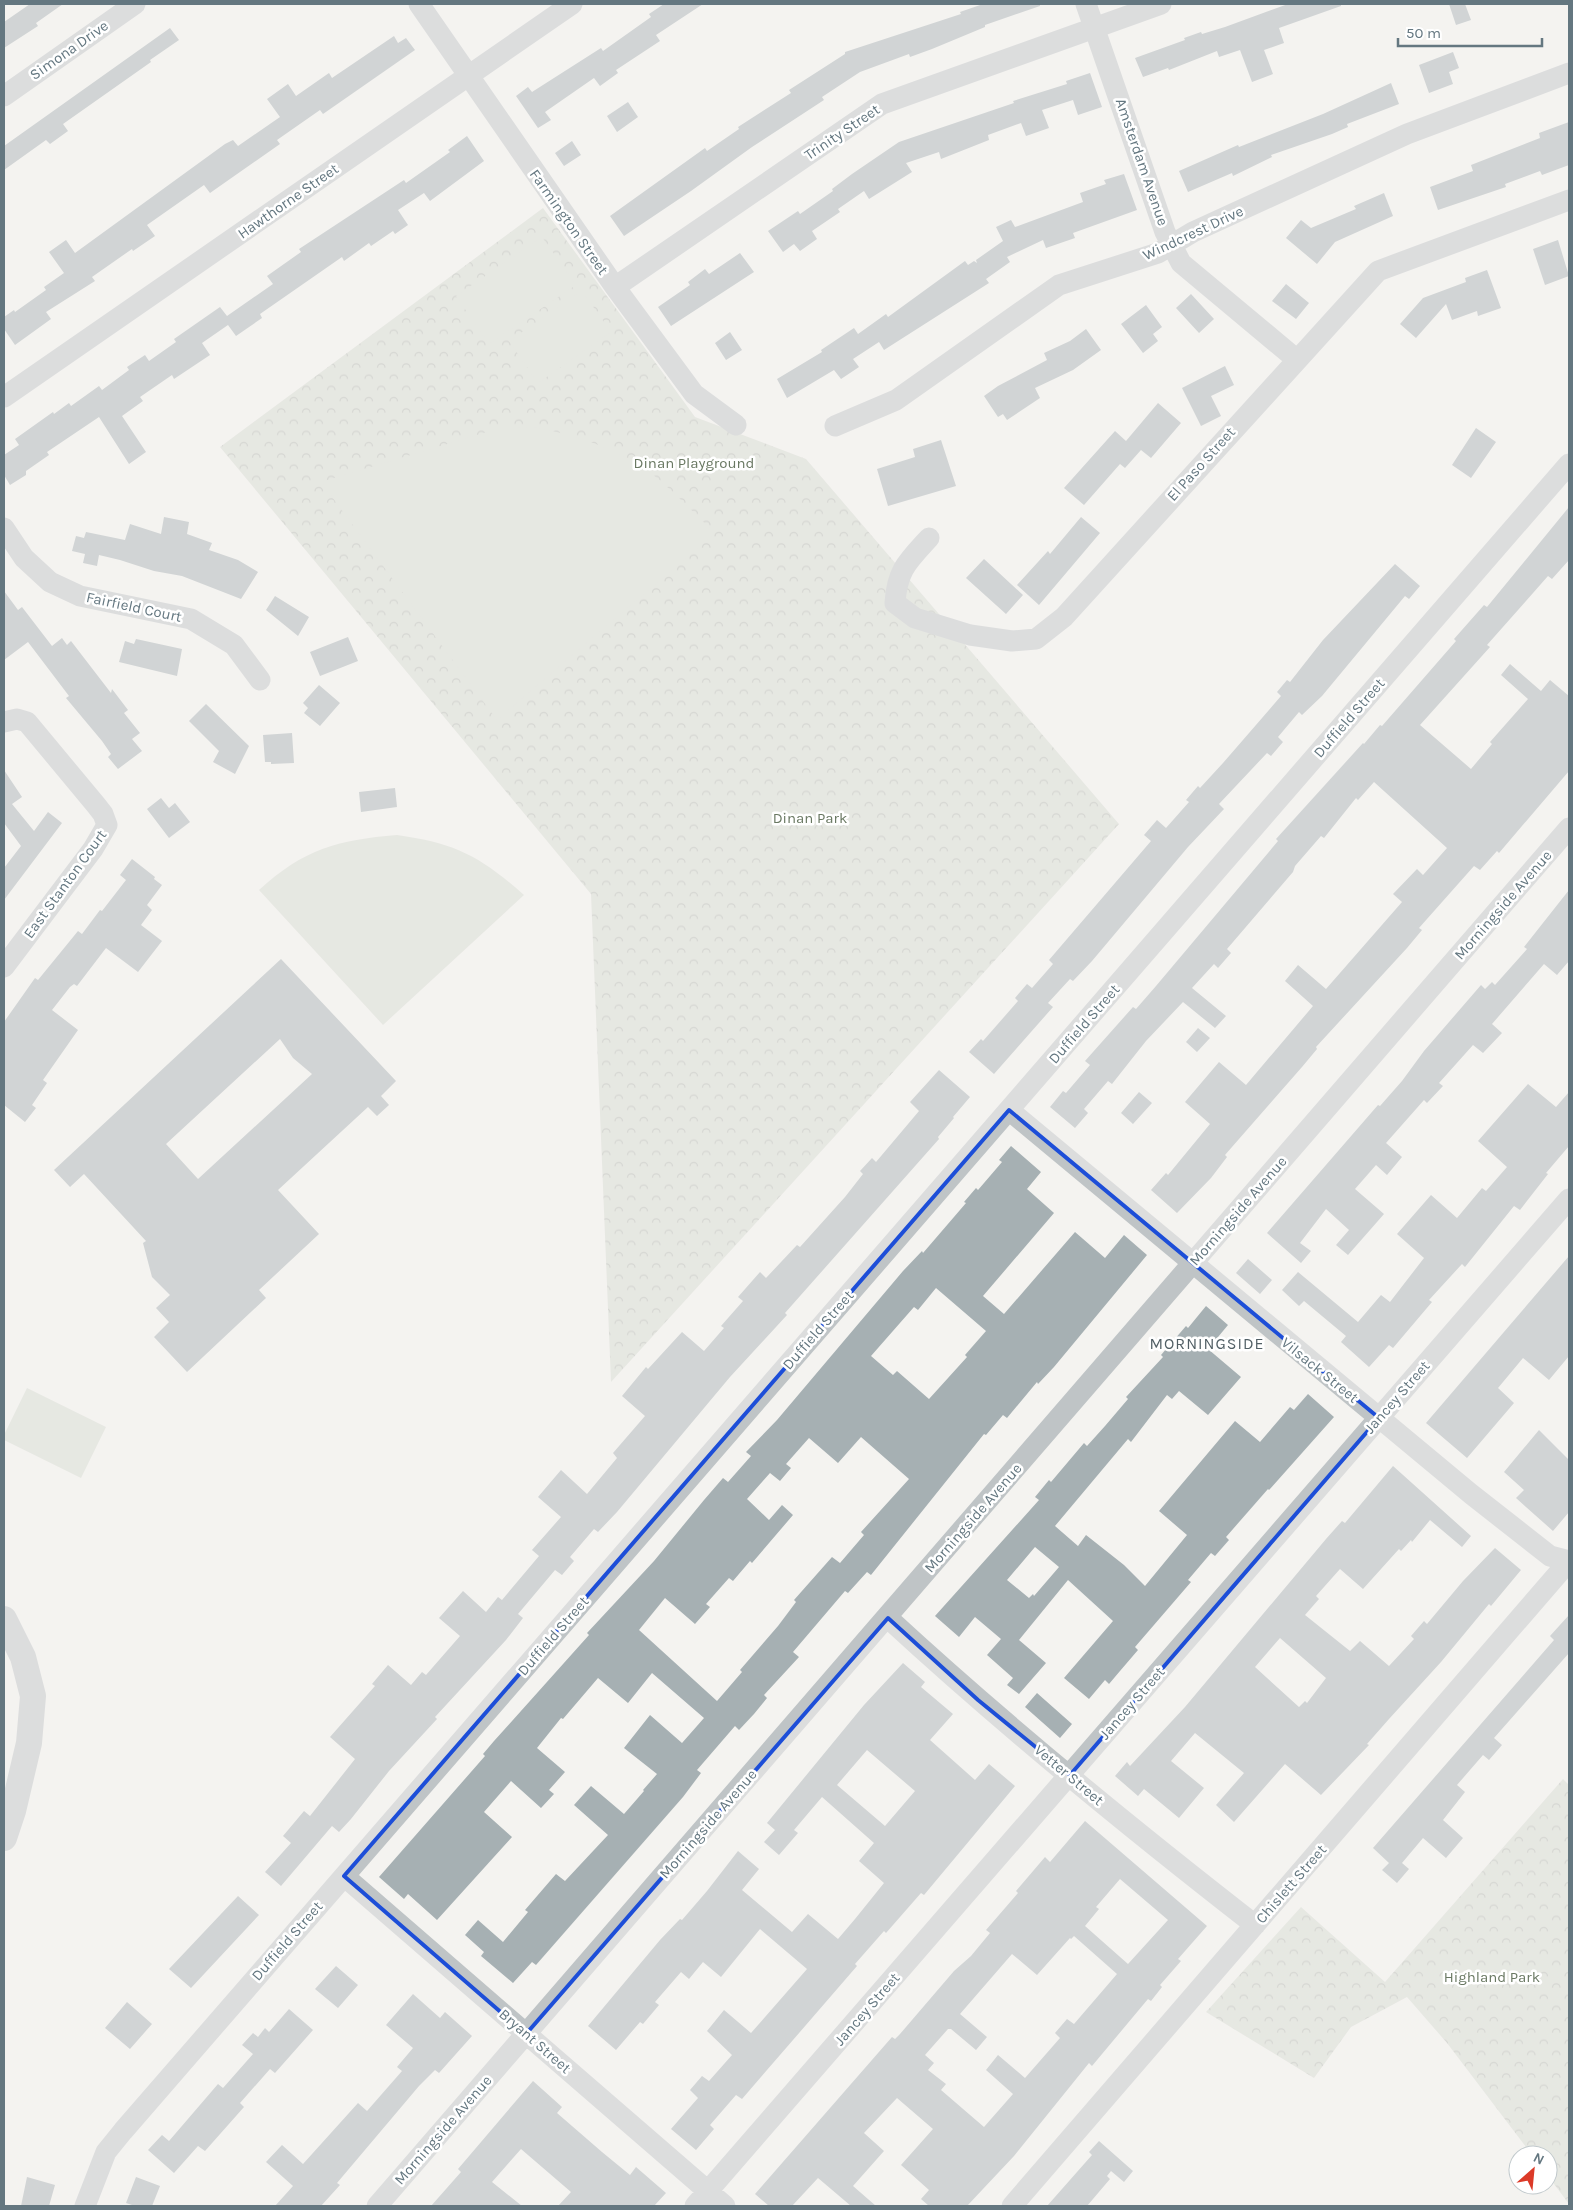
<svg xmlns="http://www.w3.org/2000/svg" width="1573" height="2210" viewBox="0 0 1573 2210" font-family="Karla,sans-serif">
  <defs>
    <pattern id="park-crowns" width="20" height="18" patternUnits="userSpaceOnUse" patternTransform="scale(1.25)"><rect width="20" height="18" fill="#d6dbd1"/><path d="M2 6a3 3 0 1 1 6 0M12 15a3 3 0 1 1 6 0" fill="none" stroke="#b1b6af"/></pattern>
  </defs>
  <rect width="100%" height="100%" fill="#f4f3f0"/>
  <path fill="url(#park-crowns)" d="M543 208 695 417 806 459 1119 824 611 1382 591 894 220 447Z
    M1563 1779 1569 1785V2204L1548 2176V2155H1532L1447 2043 1407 1997 1351 2027 1314 2078 1206 2012 1301 1907 1385 1982Z"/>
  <path fill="#d6dbd1" d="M542 237 576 285 489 344 456 296Z
    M582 291 611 332 538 383 509 341Z
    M534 427C577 436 622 449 657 478 677 495 696 515 715 533L497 720 321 482 497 429Z
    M397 835C455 843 480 856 524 895L383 1025 259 890C304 849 337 840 397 835Z
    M27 1388 106 1427 81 1478 4 1440V1435Z"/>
  <path fill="#a6b0b3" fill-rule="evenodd" d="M30 4H63L36 23 38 26 4 48V22Z
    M664 4H703L656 35 660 41 616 70 618 73 600 86 594 78 545 112 551 120 538 128 516 96 528 87 532 92 601 48 603 51 651 17 649 14Z
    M983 4H1040V6L985 25V27L932 49 910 57 909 54 860 72 822 97 824 100 752 147 691 191 624 236 610 216 705 148 707 151 739 129 738 127 791 93 789 90 845 54V52L961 14 960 12Z
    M1288 4H1341V6L1279 28 1284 43 1264 50 1273 74 1252 82 1240 50 1219 57 1217 51 1169 70 1168 68 1143 77 1135 58 1185 40 1184 38 1201 32 1202 34 1225 27Z
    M1449 4H1465L1471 20 1456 25Z
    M170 28 179 40 150 60 151 62 63 124 68 131 50 144 46 140 4 170V146Z
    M394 36 398 43 406 38 415 50 323 114 320 110 277 140 280 144 210 193 204 185 147 225 155 236 133 251 132 249 92 277 95 281 46 312 51 319 15 345 4 329V317L14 310 15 312 46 290 44 287 64 273 49 252 66 240 75 253 225 144 233 140 238 146 280 117 267 99 288 84 296 96 329 73 332 78Z
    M1453 52 1459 68 1449 72 1453 84 1429 93 1419 65Z
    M1090 73 1102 107 1078 115 1073 100 1042 110 1049 128 1026 136 1021 123 988 135 989 140 941 159 939 152 906 163 912 172 869 199 864 191 838 209 840 212 812 231 817 239 800 251 794 244 783 252 768 231 798 211 800 214 833 191 832 189 852 174 899 142 1014 103 1013 101 1067 84 1066 81Z
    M1391 83 1399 104 1347 124 1348 127 1332 134 1271 155 1272 157 1233 176 1232 173 1188 192 1179 171 1238 145 1239 147 1323 114Z
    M628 102 638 117 617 132 607 116Z
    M1569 122V165L1542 175 1540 171 1505 184 1506 187 1438 210 1430 187 1473 171 1471 165 1540 138 1539 133Z
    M467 136 484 161 430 201 424 193 398 210 408 225 395 234 393 231 371 246 369 243 344 261 342 257 260 314 262 318 236 336 228 325 202 343 210 355 174 379 172 375 140 397 143 401 122 416 146 452 129 464 99 417 47 452 49 455 26 471V475L10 485 4 475V455L19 445 15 439 53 412 54 414 69 403 71 406 99 386 102 390 129 370 127 367 145 355 149 361 176 342 174 339 220 307 227 316 273 284 267 276 301 252 299 249 404 180 406 183 450 152 448 150Z
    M572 141 581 155 564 166 555 153Z
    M1124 174 1137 210 1073 233 1075 238 1046 248 1043 240 1007 257 1010 262 986 279 989 283 884 350 879 342 853 359 859 367 841 379 834 370 787 398 777 379 822 352 821 350 854 328 858 334 886 314 888 317 965 261 968 265 974 261 977 263 976 260 1003 241 996 227 1011 220 1015 227 1083 202 1080 193 1106 184 1104 180Z
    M1384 193 1393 216 1335 242 1317 264 1286 238 1301 220 1311 228 1356 209 1354 206Z
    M1558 240 1569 276 1545 285 1533 249Z
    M740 253 754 272 671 326 658 307 690 285 688 282 705 269 709 274Z
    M1487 270 1501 308 1478 316 1477 311 1452 320 1446 304 1416 338 1400 324 1423 298 1466 282 1465 278Z
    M1286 284 1309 303 1296 319 1272 301Z
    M1191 294 1214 319 1199 333 1176 308Z
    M1146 305 1162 327 1153 334 1158 341 1143 353 1121 324Z
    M1086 329 1101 350 1073 370 1035 388 1040 398 1007 420 1003 414 998 417 984 396 998 386 1047 360 1044 353 1070 341Z
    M730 332 742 350 726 360 715 343Z
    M1225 366 1234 385 1211 396 1221 416 1201 426 1182 388Z
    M1158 403 1181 423 1151 458 1141 450 1125 468 1120 464 1084 505 1064 488 1115 431 1126 441Z
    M1476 428 1496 442 1471 478 1452 465Z
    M941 440 956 486 888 506 877 469 915 457 913 449Z
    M1569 507V560L1552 579 1548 576 1487 645 1490 647 1420 725 1471 769 1492 744 1490 742 1528 699 1501 675 1510 664 1541 691 1550 680 1569 696V771L1499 853 1497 851 1480 870 1474 866 1419 928 1422 930 1407 948 1316 1047 1317 1049 1302 1067 1225 1155 1227 1157 1211 1178 1177 1213 1151 1190 1166 1173 1168 1175 1210 1124 1185 1102 1219 1062 1246 1085 1313 1006 1285 981 1298 965 1326 989 1402 902 1393 894 1417 869 1423 875 1447 848 1374 782 1358 800 1356 798 1324 838 1321 836 1295 866 1293 872 1227 949 1231 953 1218 968 1214 964 1192 988 1226 1016 1215 1028 1183 1002 1146 1041 1112 1084 1108 1081 1084 1109 1088 1113 1075 1128 1050 1107 1063 1091 1066 1093 1090 1065 1085 1061 1133 1007 1136 1009 1156 986 1278 841 1276 839 1363 743 1364 744 1380 725 1382 726 1456 641 1454 639 1484 605 1487 607Z
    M164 517 189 522 187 534 212 543 209 550 238 560 258 572 241 599 182 576 154 571 120 560 99 555 97 566 83 563 85 554 72 551 76 536 84 538 86 532 125 540 130 524 161 534Z
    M1081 517 1100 533 1039 605 1017 585 1048 551 1050 554Z
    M984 559 1023 595 1006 614 966 578Z
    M1395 564 1420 586 1409 599 1405 596 1322 696 1302 715 1299 712 1278 737 1283 742 1271 756 1267 753 1219 804 1224 809 1188 847 1092 961 1073 981 1070 979 1048 1003 1053 1007 994 1074 969 1052 981 1039 983 1041 1018 1001 1015 998 1027 984 1032 988 1053 964 1049 960 1151 841 1144 835 1157 820 1166 828 1189 802 1186 800 1198 786 1200 788 1223 763 1281 696 1277 692 1287 680 1290 682 1323 640Z
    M4 591 18 610 22 607 52 646 62 638 67 645 71 641 111 693 112 689 128 710 124 713 140 733 132 739 142 751 118 769 108 757 111 754 102 741 66 698 69 696 28 642 4 660Z
    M275 596 309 617 298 636 266 610Z
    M348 637 358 661 320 676 310 652Z
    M136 639 182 649 177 676 119 662 125 641 134 644Z
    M319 685 340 703 320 726 304 713 308 708 303 703Z
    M206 704 249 746 235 774 213 762 219 751 189 721Z
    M292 733 294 763 271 764V762H265L263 735Z
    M4 770 22 797 12 804 34 831 48 812 62 823 4 900V868L21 846 4 823Z
    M395 788 397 807 361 812 359 792Z
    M161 798 169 808 175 803 190 822 169 838 147 809Z
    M132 859 155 877 154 879 162 885 147 905 152 910 141 925 162 941 138 972 106 948 77 986 74 984 70 987 52 1010 78 1030 43 1080 47 1083 32 1105 36 1108 25 1122 4 1105V1022L35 978 38 980 78 931 82 934 100 910 102 911 126 880 120 875Z
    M1569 890V961L1557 975 1544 964 1492 1024 1502 1033 1483 1053 1473 1045 1439 1083 1443 1086 1427 1103 1424 1100 1386 1143 1402 1157 1387 1175 1376 1165 1355 1189 1384 1214 1370 1230 1348 1255 1336 1245 1349 1230 1326 1209 1300 1243 1311 1251 1301 1263 1267 1233 1378 1105 1380 1106 1402 1081 1424 1051 1481 985 1485 989 1492 982 1495 985 1527 949 1524 947Z
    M281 959 396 1081 381 1096 389 1105 377 1116 368 1107 278 1190 319 1234 259 1290 266 1298 187 1372 154 1337 169 1322 156 1308 170 1295 152 1277 143 1243 146 1241 84 1174 70 1187 54 1170ZM280 1039 293 1058 312 1074 198 1179 166 1144Z
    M1198 1028 1210 1038 1197 1052 1186 1042Z
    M939 1070 970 1097 953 1117 954 1118 938 1137 939 1139 785 1313 787 1315 730 1377 617 1512 598 1532 594 1529 570 1557 574 1561 562 1575 555 1570 518 1614 523 1618 506 1640 435 1717 437 1719 389 1771 351 1819 339 1832 332 1826 281 1886 265 1872 291 1843 283 1836 304 1811 310 1816 355 1759 330 1737 375 1686 372 1684 388 1665 411 1685 422 1672 426 1675 460 1636 439 1618 463 1591 486 1612 498 1597 502 1600 539 1556 532 1550 561 1517 538 1497 561 1470 587 1494 617 1458 613 1453 645 1416 622 1396 646 1367 648 1369 682 1332 704 1351 724 1328 721 1326 743 1301 738 1297 760 1272 766 1278 797 1245 800 1247 845 1197 863 1174 860 1171 872 1158 876 1162 919 1111 910 1102Z
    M1528 1084 1556 1107 1569 1092V1146L1546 1173 1548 1174 1520 1210 1514 1206 1465 1267 1462 1264 1429 1300 1432 1302 1393 1348 1389 1345 1369 1367 1341 1342 1346 1336 1304 1301 1299 1306 1282 1290 1298 1272 1358 1322 1381 1295 1390 1302 1424 1258 1397 1234 1431 1195 1457 1218 1482 1188 1486 1191 1507 1167 1478 1141Z
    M1139 1092 1152 1103 1133 1124 1121 1113Z
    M1011 1146 1041 1172 1027 1189 1054 1213 983 1296 1004 1314 1075 1232 1105 1258 1124 1235 1147 1255 1054 1367 1038 1384 1037 1382 1007 1418 1003 1415 986 1435 984 1434 871 1575 867 1572 848 1593 845 1591 793 1652 799 1657 764 1695 767 1698 754 1714 739 1730 735 1726 697 1770 701 1773 683 1797 536 1965 532 1962 513 1983 481 1956 484 1952 465 1935 478 1920 503 1942 528 1912 525 1910 556 1874 565 1881 608 1835 574 1805 591 1786 624 1814 644 1791 643 1790 657 1774 624 1748 650 1715 682 1743 704 1718 652 1673 628 1703 598 1678 563 1719 561 1718 537 1748 565 1772 549 1790 554 1794 541 1808 511 1781 484 1812 512 1837 437 1920 408 1894 404 1899 379 1877 485 1756 483 1754 494 1741 589 1635 587 1633 654 1561 704 1500 723 1478 728 1482 751 1456 746 1452 777 1420 903 1271 922 1251 923 1253 966 1203 964 1202 976 1188 978 1190 1002 1162 999 1160ZM936 1288 986 1331 965 1355 967 1357 929 1399 897 1371 893 1375 871 1356 914 1307 918 1310ZM861 1437 909 1479 861 1532 864 1535 840 1563 832 1557 794 1600 796 1602 778 1626 740 1670 742 1672 717 1701 639 1630 665 1598 695 1624 710 1607 706 1604 729 1578 733 1581 750 1561 752 1563 793 1515 782 1505 769 1520 747 1499 770 1473 780 1481 791 1468 786 1464 809 1438 838 1463Z
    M1569 1256V1356L1549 1380 1523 1358 1498 1388 1514 1403 1467 1458 1426 1423Z
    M1248 1259 1272 1280 1260 1294 1236 1273Z
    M1206 1306 1228 1325 1208 1349 1241 1377 1208 1415 1179 1391 1172 1399 1167 1395 1131 1442 1128 1439 1055 1526 1078 1546 1086 1535 1124 1565 1145 1586 1187 1535 1159 1511 1235 1421 1260 1442 1290 1407 1294 1410 1308 1394 1334 1417 1269 1490 1268 1489 1226 1537 1229 1540 1215 1556 1211 1553 1188 1580 1191 1582 1135 1647 1138 1650 1120 1671 1109 1684 1105 1680 1089 1699 1064 1678 1113 1621 1068 1580 1019 1640 1046 1663 1019 1694 1007 1685 1013 1678 987 1655 1001 1639 975 1617 959 1637 935 1616 1039 1500 1035 1497 1049 1480 1051 1482 1084 1443 1087 1446 1105 1426 1128 1399 1126 1397 1163 1357 1161 1355 1186 1326 1188 1328ZM1035 1547 1059 1567 1034 1596 1033 1594 1029 1598 1007 1580Z
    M1539 1430 1569 1460V1512L1553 1531 1516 1498 1524 1490 1504 1472Z
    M1393 1466 1471 1536 1462 1547 1430 1520 1412 1542 1411 1540 1401 1551 1399 1549 1363 1589 1340 1569 1316 1596 1319 1599 1305 1615 1350 1651 1360 1641 1389 1666 1414 1639 1411 1636 1424 1621 1427 1624 1463 1581 1495 1548 1521 1570 1491 1606 1489 1604 1441 1662 1389 1719 1367 1744 1369 1745 1321 1795 1285 1764 1234 1822 1216 1805 1244 1773 1195 1733 1171 1761 1204 1788 1179 1818 1144 1789 1138 1796 1115 1776 1127 1762 1130 1766 1185 1707 1326 1539 1342 1521 1345 1523ZM1280 1638 1326 1678 1307 1703 1305 1701 1299 1707 1255 1667Z
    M1569 1615V1653L1494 1738 1502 1745 1489 1760 1483 1755 1457 1785 1465 1792 1443 1820 1463 1838 1446 1858 1423 1838 1402 1863 1409 1869 1397 1883 1382 1870 1389 1863 1373 1848 1554 1640 1550 1636Z
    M903 1663 925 1682 921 1687 953 1714 930 1740 975 1780 989 1764 1015 1786 924 1895 921 1893 886 1933 884 1931 855 1964 857 1966 742 2099 736 2095 710 2125 714 2129 696 2150 671 2129 698 2098 690 2090 702 2076 709 2081 732 2055 707 2031 724 2010 751 2033 807 1969 760 1929 721 1977 703 1962 689 1979 681 1972 655 2002 659 2005 643 2024 640 2022 616 2050 588 2026 660 1940 680 1919 682 1920 707 1891 738 1851 759 1869 742 1890 792 1932 808 1914 838 1939 855 1919 884 1883 859 1861 874 1843 822 1797 794 1830 798 1833 779 1855 764 1842 775 1830 767 1823 864 1705ZM867 1750 915 1791 885 1826 837 1785Z
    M1037 1693 1072 1724 1060 1738 1025 1707Z
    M1085 1821 1207 1926 1178 1959 1181 1961 1160 1985 1162 1987 1151 2001 1148 1999 1092 2066 1089 2063 1014 2156 967 2206H929L921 2199 929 2190 901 2165 933 2129 897 2098 864 2133 884 2151 853 2186 876 2206H851L818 2178 792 2206H769L755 2194 892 2037 895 2039 900 2034 954 1971 971 1956 990 1933 986 1930 1018 1893 1016 1891 1045 1857 1050 1862ZM1120 1879 1168 1920 1128 1964 1085 1926 1099 1909 1096 1907ZM1074 1936 1117 1974 1074 2024 1067 2019 1055 2033 1060 2038 1025 2078 998 2055 986 2070 1013 2094 984 2127 941 2090 946 2084 928 2070 934 2063 925 2055 948 2029H951L976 2050 987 2037 960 2014 1012 1954 1037 1975 1070 1938 1071 1939Z
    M238 1896 259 1915 191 1988 169 1969Z
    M336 1966 358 1985 338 2008 315 1989Z
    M413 1994 440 2018 445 2012 472 2036 439 2073 435 2070 419 2086 337 2183 340 2185 321 2206H275L293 2186 266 2162 282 2145 303 2164 358 2103 367 2111 402 2071 397 2067 413 2048 386 2025Z
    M127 2002 152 2024 130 2049 105 2028Z
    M289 2009 313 2030 275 2073 270 2069 240 2103 244 2107 205 2151 198 2146 174 2173 148 2150 162 2135 169 2141 218 2084 223 2088 253 2054 242 2045 253 2033 258 2037 265 2028 269 2032Z
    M533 2081 562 2107 557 2113 602 2152 630 2175 636 2167 666 2193 654 2206H558L571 2192 521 2149 492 2182 522 2206H431L461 2172 458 2169Z
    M1099 2141 1133 2171 1124 2182 1111 2171 1107 2176 1110 2179 1087 2206H1047L1092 2155 1089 2152Z
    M27 2177 55 2185 49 2206H21Z
    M136 2177 160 2186 152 2206H135L126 2203Z"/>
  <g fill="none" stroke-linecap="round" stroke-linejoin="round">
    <path stroke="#bfc4c6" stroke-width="21" d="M419 4 615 287 694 394 736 425
      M1086 4 1165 232 1181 263 1296 359
      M4 96 135 4
      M615 287 882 104 1161 4
      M4 397 572 4
      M835 426 896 400 1059 285 1158 253 1193 232 1407 134 1569 73
      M4 528 24 558 50 582 80 596 191 619 234 645 260 680
      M929 538C908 561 897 570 895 603L915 618 970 635 1012 641 1036 639 1064 617 1378 271 1569 200
      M4 722 17 719 27 722 96 805 103 814 107 825 93 849 4 967
      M1009 1110 1471 1494 1550 1556 1569 1561
      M888 1618C1005 1726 1129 1827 1255 1925
      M344 1876 725 2206
      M85 2206 106 2152 123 2131 1569 464
      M377 2206 1569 828
      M695 2206 1569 1199
      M1012 2206 1569 1561"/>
    <path stroke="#bfc4c6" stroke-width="26" d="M4 1619 23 1657 33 1696 29 1743 13 1811 4 1838"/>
  </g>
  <path d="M0 0H1573V2210H0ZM1009 1110 1379 1418 1070 1775 978 1700 888 1618 526 2034 344 1876Z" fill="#f4f3f0" fill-opacity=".55" fill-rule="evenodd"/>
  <path fill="none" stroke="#1d4ed8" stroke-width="4" stroke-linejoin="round" d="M1009 1110 1379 1418 1070 1775 978 1700 888 1618 526 2034 344 1876Z"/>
  <g text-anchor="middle" stroke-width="5" stroke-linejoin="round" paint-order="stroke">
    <g font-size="15" fill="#647780" stroke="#fff">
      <text transform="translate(69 50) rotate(-35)" y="5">Simona Drive</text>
      <text transform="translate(842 132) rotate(-34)" y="5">Trinity Street</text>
      <text transform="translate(1142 162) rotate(71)" y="5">Amsterdam Avenue</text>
      <text transform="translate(288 201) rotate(-35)" y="5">Hawthorne Street</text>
      <text transform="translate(569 222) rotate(55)" y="5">Farmington Street</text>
      <text transform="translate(1193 233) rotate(-25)" y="5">Windcrest Drive</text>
      <text transform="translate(1201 464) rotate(-48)" y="5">El Paso Street</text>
      <text transform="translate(134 607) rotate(12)" y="5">Fairfield Court</text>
      <text transform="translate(1349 718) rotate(-49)" y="5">Duffield Street</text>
      <text transform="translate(65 884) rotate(-54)" y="5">East Stanton Court</text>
      <text transform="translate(1503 905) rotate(-49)" y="5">Morningside Avenue</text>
      <text transform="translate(1084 1024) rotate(-49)" y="5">Duffield Street</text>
      <text transform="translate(1238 1211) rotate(-49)" y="5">Morningside Avenue</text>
      <text transform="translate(818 1330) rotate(-49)" y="5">Duffield Street</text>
      <text transform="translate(1320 1370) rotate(39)" y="5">Vilsack Street</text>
      <text transform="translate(1397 1397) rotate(-49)" y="5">Jancey Street</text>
      <text transform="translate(973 1518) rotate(-49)" y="5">Morningside Avenue</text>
      <text transform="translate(553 1636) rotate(-49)" y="5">Duffield Street</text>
      <text transform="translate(1132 1703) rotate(-49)" y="5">Jancey Street</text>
      <text transform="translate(1069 1775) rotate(40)" y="5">Vetter Street</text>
      <text transform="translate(708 1824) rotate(-49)" y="5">Morningside Avenue</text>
      <text transform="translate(1291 1884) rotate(-49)" y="5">Chislett Street</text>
      <text transform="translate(287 1941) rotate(-49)" y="5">Duffield Street</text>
      <text transform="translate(867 2009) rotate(-49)" y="5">Jancey Street</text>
      <text transform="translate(535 2041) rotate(41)" y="5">Bryant Street</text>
      <text transform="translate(443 2130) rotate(-49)" y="5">Morningside Avenue</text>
    </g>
    <g font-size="15" fill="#697862" stroke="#fff">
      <text x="694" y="468">Dinan Playground</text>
      <text x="810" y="823">Dinan Park</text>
      <text x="1492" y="1982">Highland Park</text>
    </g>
    <g font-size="16" letter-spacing="1" fill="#515f65" stroke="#fff">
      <text x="1207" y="1349">MORNINGSIDE</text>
    </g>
  </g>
  <rect width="1573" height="2210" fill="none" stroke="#647780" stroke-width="10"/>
  <g transform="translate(1533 2170) rotate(27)"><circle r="24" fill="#ffffff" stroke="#c1c9cc"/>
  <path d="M0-4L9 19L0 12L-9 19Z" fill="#dc3a28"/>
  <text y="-8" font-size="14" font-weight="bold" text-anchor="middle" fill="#647780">N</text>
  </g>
  <path d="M1398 38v8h144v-8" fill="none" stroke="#647780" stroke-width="2.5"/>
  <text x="1406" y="38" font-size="15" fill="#647780" stroke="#ffffff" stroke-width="4" paint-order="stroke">50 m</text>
</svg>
